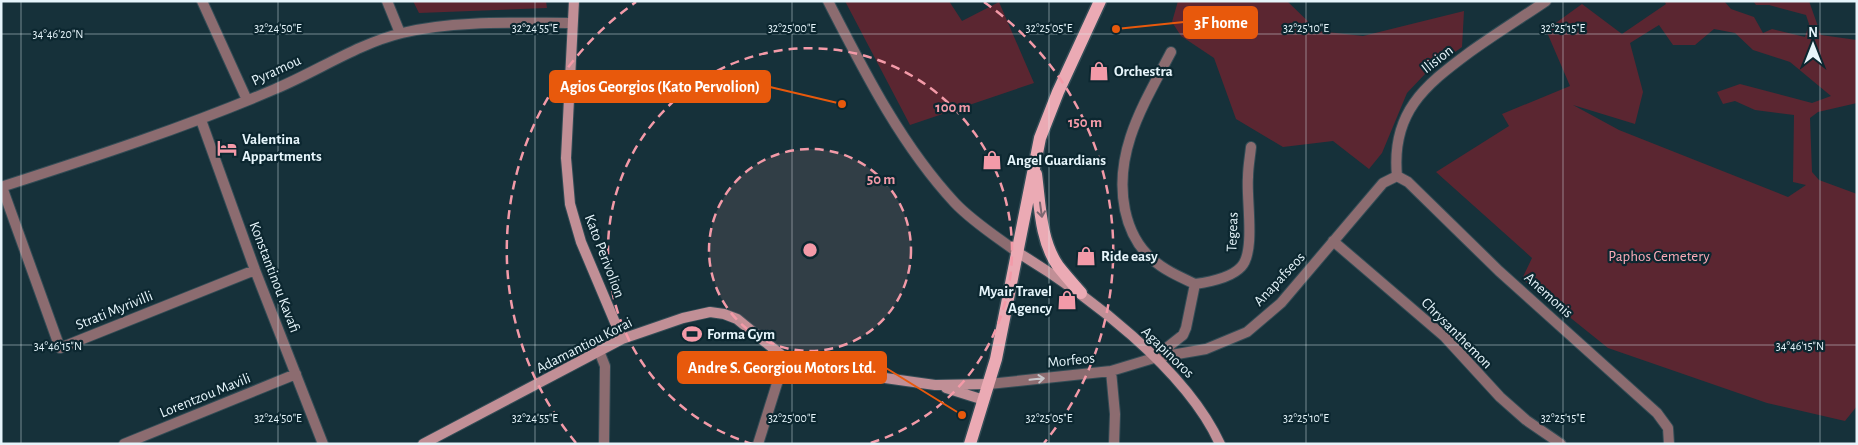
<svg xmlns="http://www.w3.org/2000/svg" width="1858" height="445" viewBox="0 0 1858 445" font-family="'Alegreya Sans',sans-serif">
  <rect width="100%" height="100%" fill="#16313a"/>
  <path fill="#5b2631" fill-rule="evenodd" d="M413 1H546L547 8 419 13Z
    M845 1H949L962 21 999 2 1034 83 910 125Z
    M1178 1H1287L1318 31 1363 36 1464 11 1462 47 1425 74 1407 93 1382 153 1369 169 1333 141 1283 147 1236 119 1214 58 1181 36 1172 22Z
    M1664 1H1724L1731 9 1754 17 1763 33 1772 29 1805 37 1809 24 1806 15 1769 5H1756L1753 1H1809L1821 35 1857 40V103L1818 112 1810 118 1812 172 1819 180 1857 194V406L1845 421 1767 403 1608 348 1522 279 1532 258 1436 172 1509 126 1502 114 1570 86 1546 30 1582 4 1622 34 1666 4ZM1659 25 1673 45H1695L1714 29 1735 33 1753 50 1790 62 1831 96 1812 103 1740 84 1717 92 1723 104 1735 101 1755 110 1794 115 1793 182 1806 185 1788 197 1619 130 1573 105 1635 124 1643 92 1630 43Z"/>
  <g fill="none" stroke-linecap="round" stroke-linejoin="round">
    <defs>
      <path id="street" d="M202 1 247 100
        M387 1 400 33
        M828 1C864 71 901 145 955 203 973 222 997 237 1017 252
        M1171 52C1145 102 1113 151 1125 210 1129 229 1137 246 1152 259 1164 270 1180 277 1195 284
        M201 120 255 270 323 444
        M1397 176 1408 182 1499 271 1657 413 1668 428 1669 444
        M1397 176C1391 113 1424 86 1470 52 1495 34 1521 18 1546 1
        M1 187C94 157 186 127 275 89 318 71 357 44 402 33 455 20 518 23 572 23
        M2 187 60 348 255 270
        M1333 241 1445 337 1500 397 1526 420 1561 444
        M1195 284C1209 282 1231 278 1241 267 1256 252 1246 199 1248 177 1248 167 1250 157 1251 147
        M599 351 605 366 604 444
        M1155 357 1183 335 1186 328 1195 284
        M1111 371 1115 414 1114 444
        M989 384 1111 371 1154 358 1206 349 1247 332 1281 303 1383 183 1397 176
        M124 444 296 374
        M758 444 785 358"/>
      <path id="secondary" d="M574 1 566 158 570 204 581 242 622 339
        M1017 252C1087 294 1186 369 1220 444
        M946 388 984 400
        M423 444 622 339 683 318 710 312 724 314 737 319 785 358 803 365 828 370 935 385 989 384"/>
      <path id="primary" d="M1036 174C1040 204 1040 240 1058 266 1065 275 1073 284 1081 293
        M970 444 996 359 1040 138 1058 92 1100 1"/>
    </defs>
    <use href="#street" stroke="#334c55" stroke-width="12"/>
    <use href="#secondary" stroke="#334c55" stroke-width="12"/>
    <use href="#primary" stroke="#334c55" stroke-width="15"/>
    <use href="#street" stroke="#8c6c70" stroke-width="10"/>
    <use href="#secondary" stroke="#c18f96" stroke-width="10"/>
    <use href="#primary" stroke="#ebaab4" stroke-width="12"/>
  </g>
  <defs><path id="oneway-shaft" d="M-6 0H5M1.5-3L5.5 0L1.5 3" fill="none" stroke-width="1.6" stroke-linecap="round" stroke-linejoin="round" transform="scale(1.25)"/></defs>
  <use stroke="#7c6872" href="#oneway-shaft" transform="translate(1041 210) rotate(82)"/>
  <use stroke="#c6c5ca" href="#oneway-shaft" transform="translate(1037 379) rotate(-6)"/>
  <path fill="none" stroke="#e6f5fb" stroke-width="1" stroke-opacity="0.45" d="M21 1V444M278 1V444M535 1V444M792 1V444M1049 1V444M1306 1V444M1563 1V444M1820 1V444M1 34H1857M1 345H1857"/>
  <circle cx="810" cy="250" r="101" fill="#f39aa8" fill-opacity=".12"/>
  <g fill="none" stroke="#f39aa8" stroke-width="2.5" stroke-dasharray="9 6">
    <circle cx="810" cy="250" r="101"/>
    <path d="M753 444A202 202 0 1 1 867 444"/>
    <path d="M576 443A303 303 0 0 1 636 2M984 2A303 303 0 0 1 1044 443"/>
  </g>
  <defs>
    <symbol id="shop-bare" viewBox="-9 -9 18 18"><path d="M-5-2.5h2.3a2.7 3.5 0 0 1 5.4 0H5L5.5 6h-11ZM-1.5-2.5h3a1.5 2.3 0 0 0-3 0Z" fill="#f39aa8" stroke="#0c2730" stroke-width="2.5" paint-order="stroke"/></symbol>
    <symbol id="hotel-bare" viewBox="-9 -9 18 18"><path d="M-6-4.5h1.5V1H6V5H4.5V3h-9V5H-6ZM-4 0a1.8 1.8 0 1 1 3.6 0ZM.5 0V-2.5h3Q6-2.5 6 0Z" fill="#f39aa8" stroke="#0c2730" stroke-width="2.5" paint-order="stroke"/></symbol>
    <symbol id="stadium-bare" viewBox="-9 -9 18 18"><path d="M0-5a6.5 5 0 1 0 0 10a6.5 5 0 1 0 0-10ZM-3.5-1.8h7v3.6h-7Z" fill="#f39aa8" stroke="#0c2730" stroke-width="2.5" paint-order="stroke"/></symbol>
  </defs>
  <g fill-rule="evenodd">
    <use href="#shop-bare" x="1085" y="57" width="28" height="28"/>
    <use href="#hotel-bare" x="213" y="134" width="28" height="28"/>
    <use href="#shop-bare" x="978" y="146" width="28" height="28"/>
    <use href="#shop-bare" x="1072" y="242" width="28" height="28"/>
    <use href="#shop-bare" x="1053" y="286" width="28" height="28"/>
    <use href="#stadium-bare" x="678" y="320" width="28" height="28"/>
  </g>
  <g text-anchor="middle" stroke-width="4.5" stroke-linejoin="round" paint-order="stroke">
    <g font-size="15" fill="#e6f5fb" stroke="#0c2730">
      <text transform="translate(1437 59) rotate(-38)" y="5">Ilision</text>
      <text transform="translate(276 70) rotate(-25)" y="5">Pyramou</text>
      <text transform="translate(1232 232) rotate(-88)" y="5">Tegeas</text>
      <text transform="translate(605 256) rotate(69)" y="5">Kato Perivolion</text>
      <text transform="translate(275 277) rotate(69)" y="5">Konstantinou Kavafi</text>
      <text transform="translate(1279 279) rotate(-47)" y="5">Anapafseos</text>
      <text transform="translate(1549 295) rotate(42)" y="5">Anemonis</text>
      <text transform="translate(114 310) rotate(-22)" y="5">Strati Myrivilli</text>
      <text transform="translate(1457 333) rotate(45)" y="5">Chrysanthemon</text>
      <text transform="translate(584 345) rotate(-27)" y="5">Adamantiou Korai</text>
      <text transform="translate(1168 352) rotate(44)" y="5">Agapinoros</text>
      <text transform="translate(1071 360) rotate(-6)" y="5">Morfeos</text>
      <text transform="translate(205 395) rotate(-22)" y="5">Lorentzou Mavili</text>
    </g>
    <g font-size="15" font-weight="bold" fill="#e6f5fb" stroke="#0c2730" text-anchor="start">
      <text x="1114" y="76">Orchestra</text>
      <text x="242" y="144">Valentina<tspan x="242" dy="17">Appartments</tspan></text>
      <text x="1007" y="165">Angel Guardians</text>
      <text x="1101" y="261">Ride easy</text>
      <text x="1052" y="296" text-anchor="end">Myair Travel<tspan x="1052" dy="17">Agency</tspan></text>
      <text x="707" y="339">Forma Gym</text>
    </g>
    <g font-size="15" fill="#fcabb8" stroke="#0c2730">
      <text x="1659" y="261">Paphos Cemetery</text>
    </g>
  </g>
  <g font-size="12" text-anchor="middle" fill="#e6f5fb" stroke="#0c2730" stroke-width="4.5" stroke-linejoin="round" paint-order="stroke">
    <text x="278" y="32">32°24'50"E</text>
    <text x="535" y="32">32°24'55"E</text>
    <text x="792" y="32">32°25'00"E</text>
    <text x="1049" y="32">32°25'05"E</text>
    <text x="1306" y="32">32°25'10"E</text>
    <text x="1563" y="32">32°25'15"E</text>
    <text x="58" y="38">34°46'20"N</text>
    <text x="58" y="350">34°46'15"N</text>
    <text x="1800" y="350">34°46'15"N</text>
    <text x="278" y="422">32°24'50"E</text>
    <text x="535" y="422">32°24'55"E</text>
    <text x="792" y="422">32°25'00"E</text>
    <text x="1049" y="422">32°25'05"E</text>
    <text x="1306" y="422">32°25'10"E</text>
    <text x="1563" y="422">32°25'15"E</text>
  </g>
  <circle cx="810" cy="250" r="8" fill="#f39aa8" stroke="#0c2730" stroke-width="2.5"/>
  <g font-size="15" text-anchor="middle" font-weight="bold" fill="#f39aa8" stroke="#0c2730" stroke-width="4.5" stroke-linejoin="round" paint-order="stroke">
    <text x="953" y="112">100 m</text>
    <text x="1085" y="127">150 m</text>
    <text x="881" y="184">50 m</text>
  </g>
  <path fill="none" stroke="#e8590c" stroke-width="2" d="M1116 29L1184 22M842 104L770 87M962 415L886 368"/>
  <g fill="#e8590c" stroke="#0c2730" stroke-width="2">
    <circle cx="1116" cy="29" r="5"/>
    <circle cx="842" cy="104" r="5"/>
    <circle cx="962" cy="415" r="5"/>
  </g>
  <g fill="#e8590c" stroke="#e8590c" stroke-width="2">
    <rect x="1184" y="7" width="73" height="31" rx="5"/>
    <rect x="550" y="71" width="220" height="31" rx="5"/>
    <rect x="678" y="352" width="208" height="31" rx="5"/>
  </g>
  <g font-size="16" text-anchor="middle" font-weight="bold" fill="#fff">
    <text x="1221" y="28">3F home</text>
    <text x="660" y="92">Agios Georgios (Kato Pervolion)</text>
    <text x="782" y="373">Andre S. Georgiou Motors Ltd.</text>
  </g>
  <rect width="1858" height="445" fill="none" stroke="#e6f5fb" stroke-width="5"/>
  <g transform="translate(1813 45)" stroke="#0c2730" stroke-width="4" paint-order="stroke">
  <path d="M0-4L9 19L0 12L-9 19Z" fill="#e6f5fb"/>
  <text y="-8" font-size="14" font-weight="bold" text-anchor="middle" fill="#e6f5fb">N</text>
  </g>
</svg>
